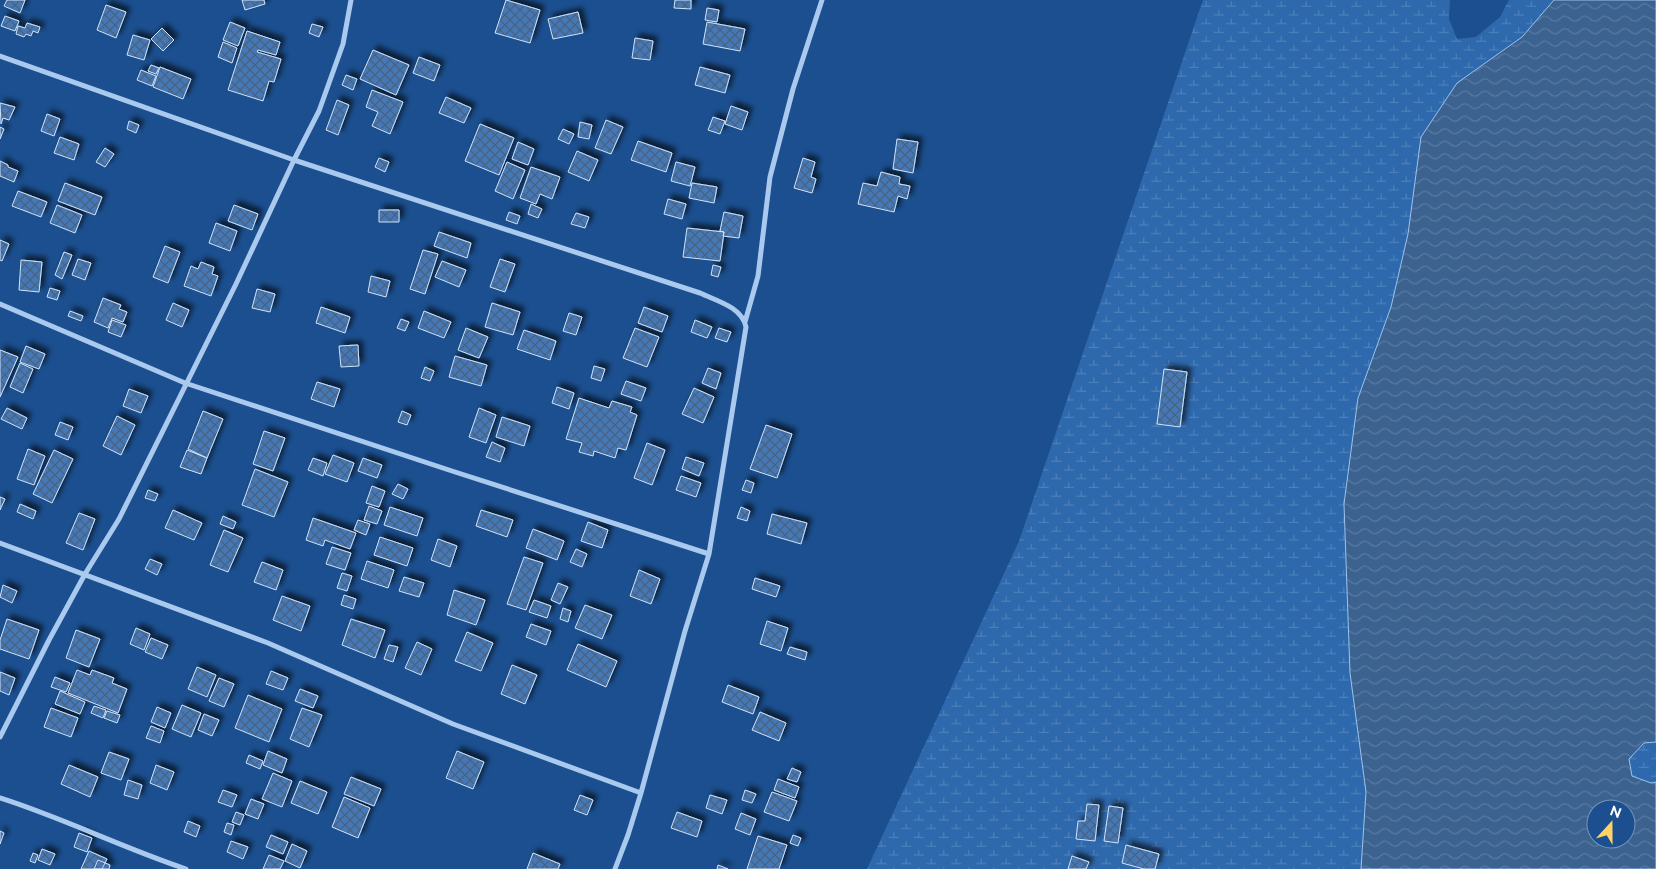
<svg xmlns="http://www.w3.org/2000/svg" width="1656" height="869" viewBox="0 0 1656 869" font-family="Raleway,sans-serif">
  <defs>
    <pattern id="wetland-marsh" width="20" height="14" patternUnits="userSpaceOnUse" patternTransform="scale(1.25)"><rect width="20" height="14" fill="#2e69ad"/><path d="M1 5h8M5 5V1M11 12h8M15 12V8" fill="none" stroke="#4d80b9"/></pattern>
    <pattern id="water-waves" width="16" height="10" patternUnits="userSpaceOnUse" patternTransform="scale(1.25)"><rect width="16" height="10" fill="#3c6290"/><path d="M0 5q4-4 8 0t8 0" fill="none" stroke="#597aa1"/></pattern>
    <pattern id="building-cross-hatch" width="8" height="8" patternUnits="userSpaceOnUse" patternTransform="scale(1.25)"><rect width="8" height="8" fill="#4478b7"/><path d="M0 0l8 8M0 8l8-8" fill="none" stroke="#486282"/></pattern>
    <filter id="shadow"><feDropShadow dx="4.5" dy="-4.5" stdDeviation="2.5" flood-color="#0009"/></filter>
  </defs>
  <rect width="100%" height="100%" fill="#1b4f8f"/>
  <path fill="url(#wetland-marsh)" d="M1203 0H1450L1449 19 1457 39 1476 37 1500 17 1509 0H1554L1522 37 1457 83 1408 234 1391 307 1358 398 1344 504 1350 673 1366 792 1361 869H867L1019 541Z
    M1656 742V782L1651 783 1632 776 1629 758 1644 743Z"/>
  <path fill="url(#water-waves)" stroke="#9cc4f0" fill-rule="evenodd" d="M1554 0H1656V742L1644 743 1629 759 1632 776 1651 783 1656 782V869H1361L1366 792 1350 673 1344 504 1358 398 1391 307 1408 234 1421 137 1457 83 1522 37ZM1596 809H1626V839H1596Z"/>
  <path fill="url(#building-cross-hatch)" stroke="#cfe3fa" filter="url(#shadow)" d="M7 0H25L20 13 4 6Z
    M242 0H264L265 4 245 10Z
    M506 0 540 10 530 43 495 33Z
    M675 0H691V9L674 8Z
    M106 5 126 12 116 38 97 30Z
    M707 8 719 10 717 22 705 20Z
    M578 12 583 33 553 39 548 19Z
    M5 16 19 21 15 31 1 26Z
    M230 22 245 28 238 46 223 40Z
    M707 22 745 29 740 51 703 44Z
    M27 23 40 27 38 33 33 31 31 36 26 34 24 37 16 34 18 26 25 28Z
    M312 24 323 27 319 37 309 33Z
    M162 28 174 40 163 51 151 39Z
    M247 31 280 42 276 55 258 50 257 52 281 59 274 82 269 81 263 101 228 90Z
    M133 35 150 40 144 60 127 55Z
    M635 38 653 41 650 60 632 58Z
    M223 42 237 48 232 63 218 57Z
    M373 50 409 65 396 95 360 79Z
    M419 57 440 65 434 81 413 73Z
    M151 65 159 68 156 74 148 71Z
    M160 67 191 79 183 99 153 87Z
    M700 67 730 75 725 93 695 85Z
    M141 70 156 76 152 86 137 80Z
    M346 75 357 79 353 90 342 85Z
    M372 90 403 102 390 134 372 126 378 112 366 107Z
    M446 97 471 108 464 123 439 113Z
    M337 100 349 105 338 135 326 130Z
    M0 103 15 107 9 120 3 118 1 124Z
    M731 106 748 112 742 130 725 124Z
    M47 114 60 119 54 136 41 131Z
    M713 117 725 121 720 134 708 130Z
    M606 120 623 127 611 154 595 148Z
    M129 121 139 125 136 133 127 129Z
    M580 122 592 125 589 139 578 137Z
    M480 124 514 138 499 175 465 161Z
    M0 127 4 129 0 139Z
    M563 129 574 134 569 144 558 139Z
    M60 137 79 144 74 160 54 153Z
    M897 139 918 142 913 173 893 169Z
    M638 141 672 153 666 172 631 160Z
    M518 142 534 149 528 165 512 159Z
    M105 148 114 154 105 167 96 162Z
    M577 151 598 160 589 181 568 172Z
    M379 158 389 162 385 172 375 167Z
    M803 158 815 162 811 177 816 179 812 193 794 188Z
    M0 161 8 165V167L18 171 14 182 0 176Z
    M507 162 525 170 513 199 495 191Z
    M676 162 695 167 690 186 671 181Z
    M531 167 560 177 552 199 540 194 536 204 520 198Z
    M881 172 900 177 899 184 910 186 907 199 898 196 894 212 858 204 863 183 877 186Z
    M65 183 102 197 95 215 58 201Z
    M692 183 717 187 714 203 689 198Z
    M18 191 47 202 41 217 12 206Z
    M668 199 686 204 682 219 664 214Z
    M531 204 542 209 538 218 528 214Z
    M57 205 82 215 75 233 50 223Z
    M234 205 258 214 252 230 228 221Z
    M379 210H399V222H379Z
    M509 212 520 216 517 224 506 220Z
    M724 212 743 216 739 238 723 236 724 232 720 231Z
    M576 213 589 217 585 228 571 224Z
    M216 223 237 231 230 251 209 243Z
    M687 228 724 232 720 261 683 257Z
    M439 232 471 243 467 258 434 246Z
    M0 240 9 244 2 261 0 260Z
    M165 246 180 252 168 283 153 277Z
    M423 250 438 254 425 294 410 289Z
    M64 252 72 255 62 279 55 275Z
    M78 259 91 263 85 280 72 275Z
    M500 259 515 264 505 292 490 287Z
    M21 260 42 262 39 292 19 290Z
    M442 261 466 270 459 287 435 277Z
    M201 262 214 267 212 274 218 276 211 296 184 286 191 266 198 269Z
    M713 265 721 267 718 277 711 275Z
    M371 276 390 281 386 297 368 292Z
    M50 288 60 291 57 300 47 297Z
    M257 289 275 294 270 312 252 308Z
    M103 298 121 305 119 309 127 312 123 322 112 318 108 328 94 322Z
    M173 303 189 310 182 327 166 320Z
    M492 303 520 312 513 335 485 327Z
    M321 307 350 317 345 333 316 323Z
    M644 307 668 316 662 332 638 323Z
    M70 311 83 316 81 321 68 316Z
    M424 311 451 322 444 338 418 328Z
    M569 313 582 317 576 335 563 331Z
    M401 319 409 322 405 331 397 328Z
    M112 320 126 325 121 337 108 332Z
    M695 320 712 327 707 338 691 332Z
    M466 328 488 337 479 358 458 350Z
    M635 328 659 337 647 367 623 358Z
    M719 328 731 332 727 342 715 338Z
    M524 330 556 341 550 360 517 349Z
    M358 345 359 366 341 367 339 346Z
    M26 346 45 354 39 369 20 362Z
    M0 350 18 357 0 397Z
    M455 356 487 365 481 386 449 377Z
    M20 363 33 369 23 393 10 387Z
    M594 366 605 369 601 381 591 378Z
    M425 367 434 371 430 381 421 378Z
    M708 368 721 373 716 389 702 383Z
    M1164 369 1187 372 1180 427 1157 424Z
    M626 381 646 388 641 401 621 394Z
    M317 382 340 389 334 407 311 399Z
    M557 387 574 393 569 409 552 403Z
    M694 388 714 397 703 423 682 414Z
    M129 389 148 396 141 413 123 406Z
    M579 398 609 408 612 401 632 407 630 412 637 415 626 450 618 448 615 458 594 451 593 456 579 452 582 443 566 439Z
    M7 408 27 418 22 429 1 419Z
    M479 408 496 415 486 443 469 437Z
    M203 411 223 419 207 458 188 449Z
    M402 411 411 415 407 425 398 422Z
    M117 416 135 425 121 455 103 446Z
    M502 417 530 426 524 446 496 437Z
    M60 422 73 427 68 440 55 435Z
    M766 425 792 434 777 478 750 469Z
    M264 431 285 438 273 471 253 464Z
    M492 442 505 448 500 462 486 457Z
    M647 443 665 450 652 485 634 478Z
    M28 449 45 456 34 485 17 479Z
    M54 450 73 459 52 503 33 494Z
    M187 450 207 458 201 474 180 467Z
    M333 455 354 463 347 482 325 474Z
    M686 457 704 463 699 476 682 469Z
    M313 458 327 463 323 476 308 470Z
    M363 458 382 465 377 478 358 471Z
    M255 469 288 482 274 517 242 505Z
    M681 476 701 483 696 497 676 490Z
    M746 480 754 483 751 493 742 490Z
    M398 484 408 489 403 499 392 494Z
    M372 486 385 491 379 507 366 503Z
    M148 490 158 494 155 501 145 498Z
    M0 497 5 499 0 510Z
    M20 504 36 511 33 519 17 512Z
    M369 506 382 511 377 524 364 520Z
    M390 507 423 518 417 536 384 525Z
    M741 507 750 511 747 521 737 518Z
    M173 510 202 523 194 540 165 528Z
    M481 510 513 520 507 537 476 526Z
    M79 513 95 519 83 550 66 543Z
    M772 514 807 523 801 544 767 534Z
    M223 516 236 522 233 529 220 524Z
    M313 518 356 533 350 549 325 540 323 546 306 540Z
    M358 520 370 524 366 535 354 530Z
    M588 522 608 530 602 548 581 541Z
    M533 529 564 541 557 560 526 548Z
    M224 530 243 538 228 572 210 565Z
    M380 537 413 548 407 566 374 555Z
    M438 539 457 546 450 567 431 560Z
    M332 547 351 553 345 570 326 564Z
    M576 549 587 554 582 567 570 562Z
    M524 557 543 563 526 610 507 604Z
    M150 559 162 564 157 575 145 569Z
    M367 561 394 570 388 588 361 579Z
    M262 562 283 570 276 590 254 582Z
    M639 570 660 579 651 604 630 596Z
    M342 573 352 576 347 591 337 588Z
    M404 577 424 583 419 597 399 591Z
    M755 578 780 586 776 597 752 589Z
    M558 583 568 587 560 604 551 600Z
    M3 585 17 591 12 603 0 597Z
    M454 590 485 600 476 625 447 615Z
    M344 595 356 599 353 609 341 605Z
    M282 596 310 606 301 631 273 620Z
    M534 600 551 606 547 618 529 612Z
    M585 605 612 615 602 639 575 628Z
    M563 608 571 611 568 622 560 619Z
    M7 619 39 630 29 659 0 649V640Z
    M351 619 385 630 375 658 342 645Z
    M767 621 788 628 781 651 760 644Z
    M531 624 551 631 546 645 526 637Z
    M136 628 150 634 144 650 130 644Z
    M76 630 100 639 89 667 66 658Z
    M467 632 493 643 481 671 455 661Z
    M151 638 168 645 162 659 145 652Z
    M417 642 432 649 421 675 405 668Z
    M578 644 617 661 606 687 567 670Z
    M389 645 398 647 393 662 384 659Z
    M790 647 807 652 805 660 787 654Z
    M512 665 537 675 525 704 501 694Z
    M197 667 216 675 207 697 188 689Z
    M77 670 90 675 92 670 114 678 112 683 127 689 118 713 68 693Z
    M271 671 288 678 283 690 266 684Z
    M0 672 15 678 9 695 0 691Z
    M55 677 70 683 66 692 51 687Z
    M219 678 234 684 224 707 209 701Z
    M728 685 759 697 753 714 722 702Z
    M300 689 318 696 313 708 295 701Z
    M60 691 85 702 80 714 55 704Z
    M248 695 282 709 269 742 235 728Z
    M182 705 201 713 191 737 172 729Z
    M94 706 106 710 103 718 91 713Z
    M157 707 171 713 165 728 151 722Z
    M51 708 78 718 71 737 44 727Z
    M302 708 322 715 309 747 290 739Z
    M107 711 120 715 117 723 104 718Z
    M760 712 786 723 779 741 752 730Z
    M204 714 219 720 212 736 198 730Z
    M151 726 164 731 160 743 146 738Z
    M268 751 287 759 282 773 263 765Z
    M457 751 484 762 473 789 446 778Z
    M109 752 129 759 121 780 101 773Z
    M249 755 263 761 260 769 246 763Z
    M69 765 98 777 90 797 61 784Z
    M156 765 174 772 167 790 150 783Z
    M792 768 801 772 797 782 787 779Z
    M273 773 292 781 282 807 262 799Z
    M351 777 381 789 374 806 344 794Z
    M778 779 799 787 795 798 774 790Z
    M128 780 142 785 138 799 124 795Z
    M300 781 327 792 318 814 291 803Z
    M223 790 237 795 232 807 218 802Z
    M745 790 756 794 752 803 742 800Z
    M772 792 797 801 789 821 764 812Z
    M580 795 593 800 587 815 574 810Z
    M710 795 727 800 722 814 706 808Z
    M344 797 370 808 358 838 332 827Z
    M251 799 264 804 258 819 245 814Z
    M1087 804 1099 805 1095 841 1076 839 1078 821H1085Z
    M1109 806 1123 808 1118 843 1104 841Z
    M236 812 244 815 240 825 232 822Z
    M677 812 702 821 697 837 671 828Z
    M741 813 756 819 750 835 735 829Z
    M188 821 200 826 196 837 184 832Z
    M227 823 234 825 231 835 224 832Z
    M0 831 4 833 0 844Z
    M79 833 92 838 87 852 74 847Z
    M271 835 288 842 283 854 266 847Z
    M793 835 801 838 798 846 790 843Z
    M758 836 787 845 779 869H747Z
    M231 841 248 847 243 859 227 852Z
    M292 844 307 851 300 868 285 861Z
    M1126 845 1159 854 1155 869H1144L1122 863Z
    M42 849 55 854 50 865 38 860Z
    M89 851 107 859 102 869H81Z
    M33 853 38 855 35 863 30 861Z
    M533 853 560 864 558 869H527Z
    M269 855 284 861 280 869H263Z
    M1072 856 1089 862 1086 869H1068Z
    M98 860 110 865 109 869H94Z
    M718 865 728 869H717Z"/>
  <g fill="none" stroke-linecap="round" stroke-linejoin="round">
    <path stroke="#a9c9ee" stroke-width="5" d="M0 56 294 160 700 293C717 301 742 307 746 327L709 554 685 631 641 793 628 835 615 869
      M0 304 185 383 452 471 709 554
      M745 322 758 276 770 177 793 89 822 0
      M0 543 268 643 453 724 641 793
      M0 737 49 640 85 574 119 519 236 284 294 160 319 111 343 44 351 0
      M0 798C63 818 123 848 186 869"/>
  </g>
  <g transform="translate(1611 824) rotate(21)"><circle r="24" fill="#1b4f8f" stroke="#7695bc"/>
  <path d="M0-4L9 19L0 12L-9 19Z" fill="#ffd166"/>
  <text y="-8" font-size="14" font-weight="bold" text-anchor="middle" fill="#ffffff">N</text>
  </g>
</svg>
